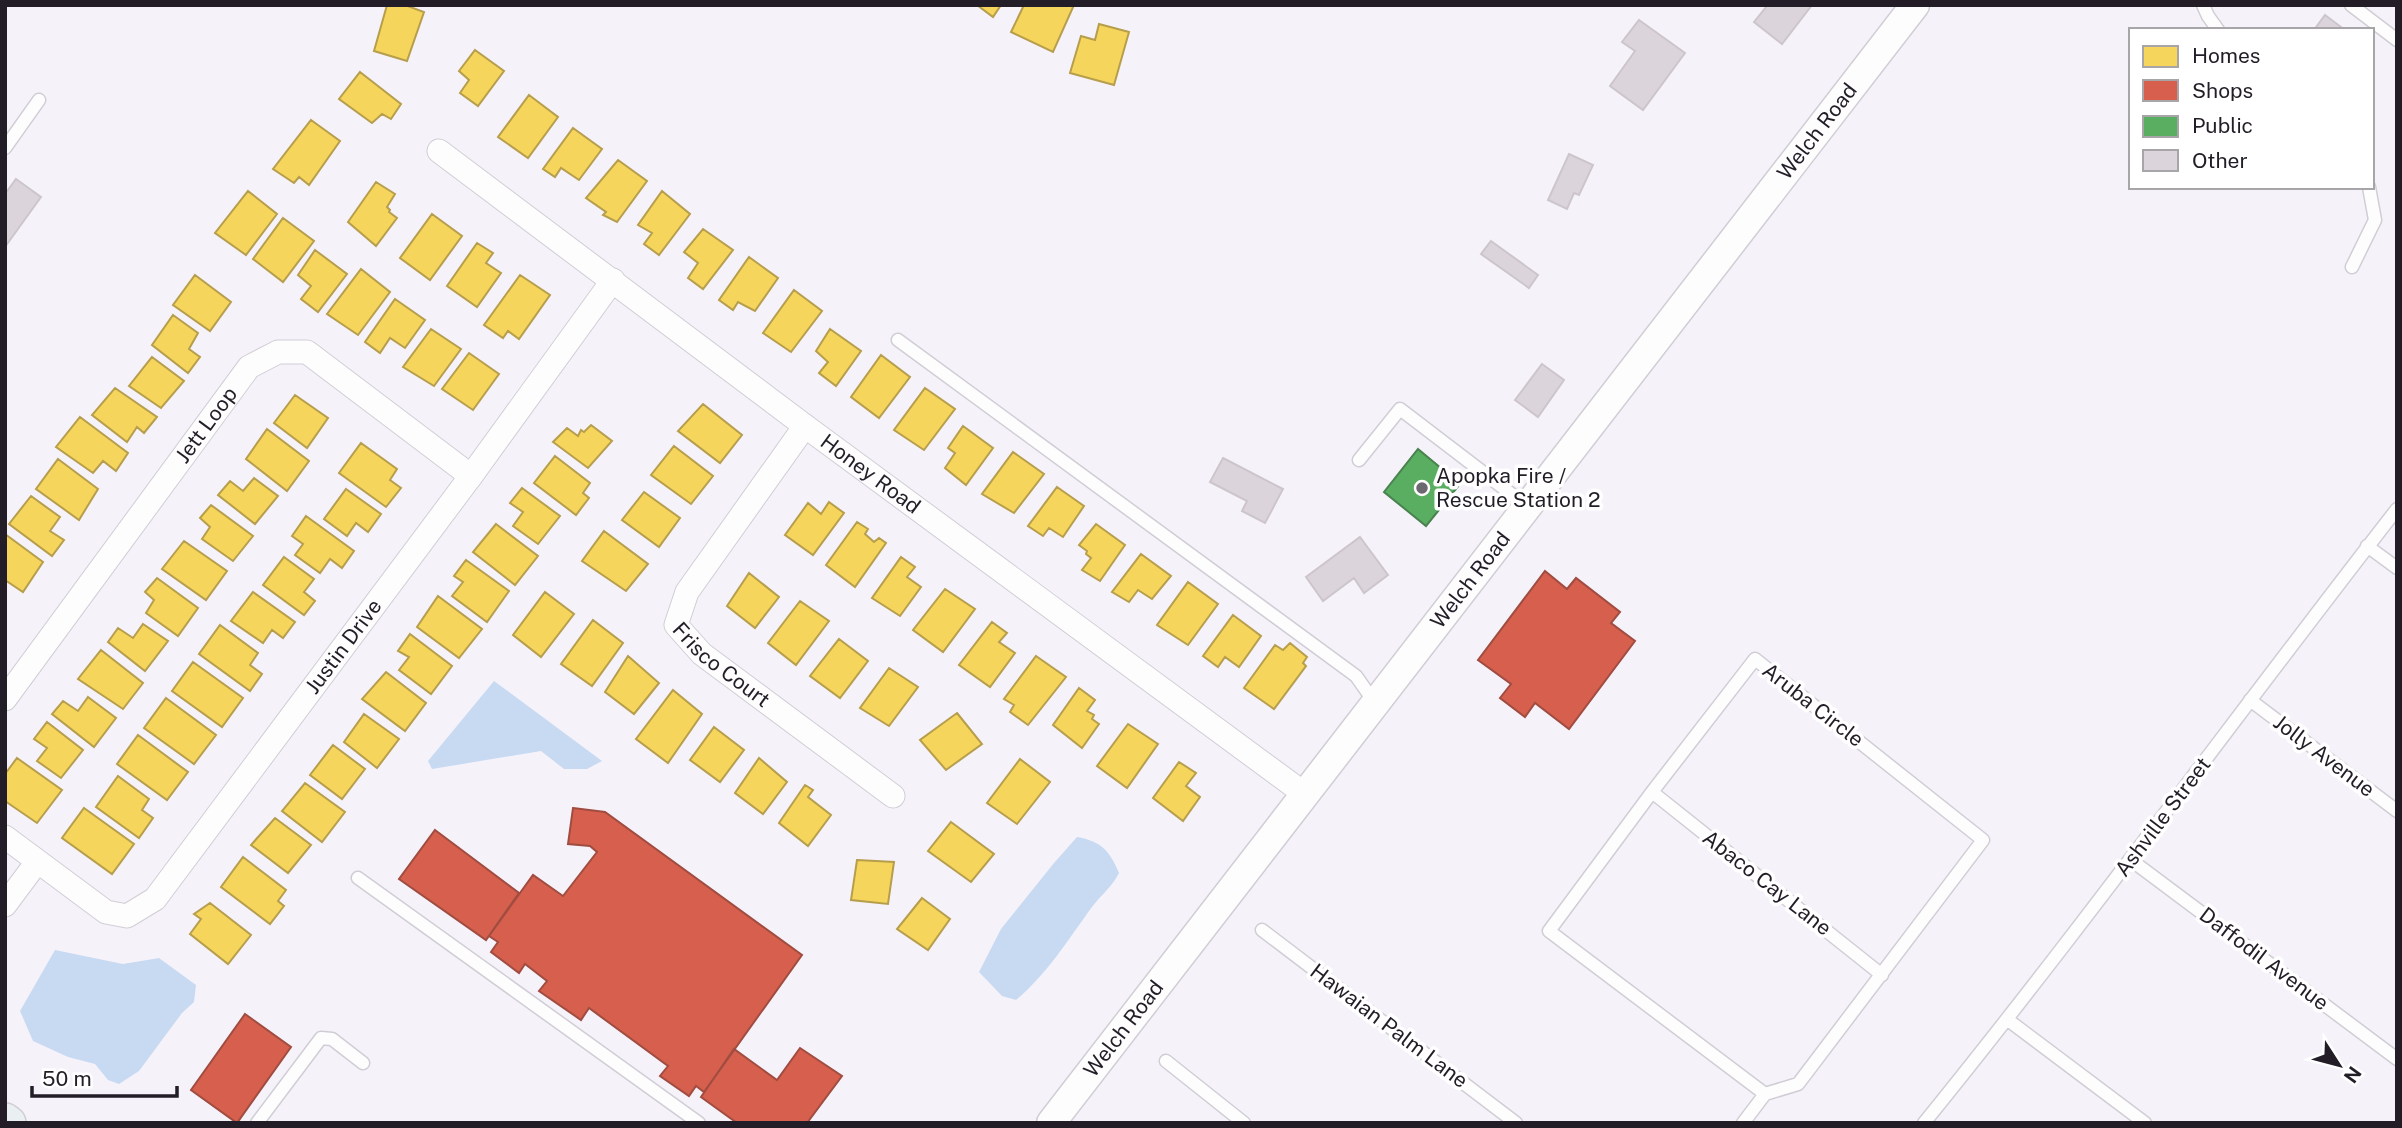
<svg xmlns="http://www.w3.org/2000/svg" width="2402" height="1128" viewBox="0 0 2402 1128" font-family="'Public Sans',sans-serif">
  <rect width="100%" height="100%" fill="#f6f2fa"/>
  <path fill="#c8daf2" d="M494 681 602 761 587 769H564L541 751 432 769 428 761Z
    M1077 837C1101 841 1110 851 1119 873 1112 887 1101 895 1092 907 1067 941 1048 973 1016 1000L1002 996 979 972 1001 929 1054 863Z
    M55 950 123 964 159 958 196 985 194 1002 182 1013 139 1071 119 1084 108 1080 95 1064 68 1057 33 1041 20 1011Z"/>
  <path fill="#f6d55c" stroke="#b69e4c" stroke-width="2" d="M387 5H405L424 12 407 61 374 51Z
    M977 5H1001L993 17Z
    M1024 5H1074L1053 52 1011 32Z
    M1099 24 1129 32 1114 85 1070 73 1081 36 1095 40Z
    M475 50 504 71 478 106 460 93 469 80 459 71Z
    M360 72 401 104 391 119 382 114 372 123 339 99Z
    M529 95 558 117 528 158 498 137Z
    M311 120 340 141 309 185 299 177 294 183 273 169Z
    M573 128 602 149 579 180 561 168 555 177 543 169Z
    M618 160 647 181 617 222 603 215 606 212 586 198Z
    M376 182 395 194 387 207 390 210 389 212 397 218 376 246 348 222Z
    M248 191 277 214 246 255 215 233Z
    M662 191 690 214 659 255 644 244 652 233 638 225Z
    M432 214 462 236 430 280 400 258Z
    M283 218 314 241 283 282 253 259Z
    M703 229 733 250 703 289 688 278 698 263 684 252Z
    M477 243 493 253 486 263 501 273 477 307 447 286Z
    M315 250 347 274 318 312 301 299 311 286 298 275Z
    M749 257 778 278 755 311 738 302 733 310 719 300Z
    M361 269 390 292 358 335 327 314Z
    M195 275 231 302 210 331 173 305Z
    M520 275 550 295 519 339 508 331 503 338 484 325Z
    M794 290 822 311 791 352 763 333Z
    M395 299 425 320 405 348 390 338 380 353 365 342Z
    M173 315 198 333 189 349 200 357 188 373 152 345Z
    M431 329 461 349 434 386 403 367Z
    M830 329 861 351 836 386 819 373 828 362 816 351Z
    M469 353 499 374 473 410 442 389Z
    M881 355 910 377 879 418 851 397Z
    M152 357 184 381 161 408 129 386Z
    M115 388 157 417 144 433 137 427 127 442 92 415Z
    M925 388 955 409 924 450 894 430Z
    M295 395 328 418 307 448 274 423Z
    M703 404 742 435 720 463 678 431Z
    M80 417 128 453 116 471 103 461 93 473 56 447Z
    M591 425 612 441 588 468 553 442 567 428 578 436 581 430 584 432Z
    M963 426 993 448 966 485 945 468 955 453 948 448Z
    M267 429 309 461 287 491 246 459Z
    M361 443 397 469 390 480 401 488 386 507 339 473Z
    M674 446 713 476 691 504 651 475Z
    M1013 452 1044 474 1014 513 982 494Z
    M555 456 590 483 583 493 589 498 576 515 534 483Z
    M58 459 98 489 79 520 36 489Z
    M254 478 278 496 255 524 218 495 230 481 243 491Z
    M1057 487 1084 506 1063 537 1049 528 1043 536 1028 526Z
    M522 488 560 516 538 544 513 526 523 512 510 503Z
    M346 489 381 514 368 532 356 523 347 536 324 519Z
    M644 492 680 518 659 547 622 520Z
    M31 496 60 517 50 531 64 540 52 556 9 524Z
    M829 502 844 513 813 555 785 535 808 503 821 514Z
    M211 505 253 536 233 561 202 539 210 527 200 518Z
    M306 516 354 551 342 568 330 559 320 573 295 555 303 544 292 536Z
    M857 522 868 529 865 534 874 542 879 538 886 543 855 587 826 565Z
    M496 524 538 556 515 585 473 552Z
    M1096 524 1125 545 1100 581 1082 570 1091 558 1086 554 1087 551 1079 545Z
    M604 531 648 564 626 591 582 561Z
    M5 534 43 562 23 592 5 580Z
    M184 541 227 571 206 600 162 569Z
    M1141 554 1171 576 1152 599 1138 590 1129 602 1112 592Z
    M284 557 314 579 304 592 315 601 304 615 263 585Z
    M901 557 915 567 907 577 921 587 900 616 872 598Z
    M466 560 509 591 487 622 452 596 463 582 454 576Z
    M749 573 779 597 755 628 727 606Z
    M157 578 198 608 178 636 146 613 154 600 145 592Z
    M1188 582 1218 604 1188 645 1157 625Z
    M945 589 975 609 943 652 913 630Z
    M253 592 295 622 283 638 272 630 263 643 231 621Z
    M545 592 574 614 541 657 513 635Z
    M438 596 482 629 459 658 417 627Z
    M800 601 829 621 796 665 768 643Z
    M1233 615 1261 636 1239 667 1225 657 1218 667 1203 656Z
    M593 620 623 643 592 686 561 664Z
    M992 622 1007 633 999 642 1015 653 990 687 959 665Z
    M143 624 168 641 145 671 108 642 118 628 133 638Z
    M220 625 258 653 250 665 262 674 250 691 199 654Z
    M410 634 452 666 431 694 399 670 409 657 398 651Z
    M839 639 868 661 840 698 810 676Z
    M1290 643 1307 657 1303 663 1306 666 1274 709 1244 688 1275 645 1283 650Z
    M101 650 143 683 123 709 78 679Z
    M628 656 659 683 634 714 605 692Z
    M1036 656 1066 677 1028 725 1010 712 1014 705 1004 699Z
    M193 662 243 698 222 727 172 691Z
    M889 668 918 687 889 726 860 708Z
    M386 672 426 703 405 731 362 699Z
    M1079 688 1095 700 1087 711 1094 715 1092 719 1099 724 1082 748 1053 725Z
    M673 690 702 714 668 763 636 739Z
    M88 697 116 718 94 747 52 714 63 701 78 711Z
    M166 698 216 735 194 764 144 728Z
    M957 713 982 744 946 770 920 740Z
    M364 714 399 739 377 768 344 742Z
    M47 722 83 750 61 778 37 761 47 748 34 739Z
    M1128 724 1158 744 1127 788 1097 766Z
    M714 727 744 750 720 782 690 760Z
    M138 735 188 772 167 800 117 764Z
    M333 745 365 769 342 799 310 775Z
    M17 758 62 790 37 823 5 801V774Z
    M759 758 787 782 763 814 735 793Z
    M1020 759 1050 782 1017 824 987 803Z
    M1179 762 1196 773 1186 786 1200 797 1183 821 1153 798Z
    M118 776 149 799 142 810 153 818 139 838 96 807Z
    M305 783 345 812 322 842 282 811Z
    M805 785 813 790 808 797 831 815 808 846 779 823Z
    M84 808 134 844 112 874 62 838Z
    M275 818 311 845 288 873 251 845Z
    M951 822 994 854 971 882 928 851Z
    M243 857 286 890 278 901 284 906 270 924 221 887Z
    M857 860 894 862 888 904 851 900Z
    M922 898 950 919 928 950 897 929Z
    M210 903 251 935 228 964 190 934 201 919 194 914Z"/>
  <path fill="#d6604d" stroke="#a04c41" stroke-width="2" d="M1545 571 1567 589 1576 578 1620 612 1611 623 1635 641 1569 729 1535 703 1525 717 1500 698 1511 684 1478 660Z
    M573 808 605 812 802 955 704 1092 696 1086 689 1096 660 1076 668 1066 589 1008 581 1020 539 991 547 981 525 964 519 973 491 952 498 942 489 936 533 875 563 896 597 852 590 846 568 844Z
    M435 830 519 893 486 940 399 879Z
    M245 1014 291 1047 237 1123 191 1090Z
    M800 1048 842 1076 807 1123H737L701 1097 734 1049 777 1080Z"/>
  <path fill="#5aae61" stroke="#49824f" stroke-width="2" d="M1418 449 1460 484 1426 526 1384 492Z"/>
  <path fill="#dcd4db" stroke="#cdc5cc" stroke-width="2" d="M1764 5H1812L1782 44 1754 22 1766 7Z
    M2325 15 2345 30H2314Z
    M1639 20 1685 53 1643 110 1610 86 1635 51 1622 42Z
    M1569 154 1593 165 1579 195 1574 193 1567 209 1548 200Z
    M16 179 41 197 5 247V194Z
    M1491 241 1538 275 1529 288 1481 254Z
    M1542 364 1564 380 1538 417 1515 400Z
    M1223 458 1283 489 1265 523 1242 511 1247 501 1210 482Z
    M1360 537 1388 575 1364 593 1354 578 1323 601 1306 577Z"/>
  <g fill="none" stroke-linecap="round" stroke-linejoin="round">
    <defs>
      <path id="service" d="M2203 5 2208 16 2218 30
        M2351 5 2397 40
        M5 148 39 100
        M2352 267 2375 220 2369 187
        M898 340 1356 676 1375 703
        M1359 460 1400 409 1527 506
        M2367 546 2397 568
        M1755 659 1983 840 1798 1084 1765 1094 1549 931 1652 792Z
        M2250 700 2397 811
        M1652 792 1882 975
        M2131 860 2397 1059
        M358 878 699 1123
        M1262 930 1516 1123
        M2008 1020 2145 1123
        M1166 1061 1244 1123
        M257 1123 321 1038 332 1039 363 1063
        M1743 1123 1765 1094
        M1924 1123C2087 922 2238 713 2397 509"/>
      <g id="minor">
        <path id="s1" d="M439 151 805 426 1306 795"/>
        <path id="s2" d="M805 426 687 592 676 625 702 654 893 796"/>
        <path id="s3" d="M5 699 249 367 278 352H307L471 476"/>
        <path id="s4" d="M5 837 106 912 127 916 155 899 471 476 613 280"/>
        <path d="M5 905 37 862"/>
      </g>
      <g id="tertiary">
        <path id="s5" d="M1051 1123 1915 5"/>
      </g>
      <path id="secondary" d="M5 1120 9 1123"/>
    </defs>
    <use href="#service" stroke="#d1cdd5" stroke-width="15"/>
    <use href="#minor" stroke="#d1cdd5" stroke-width="25"/>
    <use href="#tertiary" stroke="#d1cdd5" stroke-width="31"/>
    <use href="#secondary" stroke="#d1cdd5" stroke-width="36"/>
    <use href="#service" stroke="#fefdfe" stroke-width="12"/>
    <use href="#minor" stroke="#fefdfe" stroke-width="23"/>
    <use href="#tertiary" stroke="#fefdfe" stroke-width="28"/>
    <use href="#secondary" stroke="#eaeff2" stroke-width="33"/>
  </g>
  <circle fill="#6c6870" stroke="#fff" stroke-width="2.5" cx="1422" cy="488" r="7"/>
  <g text-anchor="middle" stroke-width="7" stroke-linejoin="round" paint-order="stroke">
    <g font-size="21" fill="#221d26" stroke="#fff">
      <text dy="7" stroke="none"><textPath href="#s5" startOffset="1253">Welch Road</textPath></text>
      <text dy="7" stroke="none"><textPath href="#s3" startOffset="340">Jett Loop</textPath></text>
      <text dy="7" stroke="none"><textPath href="#s1" startOffset="539">Honey Road</textPath></text>
      <text dy="7" stroke="none"><textPath href="#s5" startOffset="686">Welch Road</textPath></text>
      <text dy="7" stroke="none"><textPath href="#s4" startOffset="495">Justin Drive</textPath></text>
      <text dy="7" stroke="none"><textPath href="#s2" startOffset="299">Frisco Court</textPath></text>
      <text transform="translate(1813 705) rotate(38)" y="7">Aruba Circle</text>
      <text transform="translate(2324 756) rotate(37)" y="7">Jolly Avenue</text>
      <text transform="translate(2163 817) rotate(-53)" y="7">Ashville Street</text>
      <text transform="translate(1767 883) rotate(38)" y="7">Abaco Cay Lane</text>
      <text transform="translate(2264 959) rotate(37)" y="7">Daffodil Avenue</text>
      <text transform="translate(1389 1026) rotate(37)" y="7">Hawaian Palm Lane</text>
      <text dy="7" stroke="none"><textPath href="#s5" startOffset="119">Welch Road</textPath></text>
    </g>
    <g font-size="21" fill="#221d26" stroke="#fff" text-anchor="start">
      <text x="1436" y="483">Apopka Fire /<tspan x="1436" dy="24">Rescue Station 2</tspan></text>
    </g>
  </g>
  <rect width="2402" height="1128" fill="none" stroke="#221d26" stroke-width="14"/>
  <rect x="2129" y="28" width="245" height="161" fill="#ffffff" stroke="#a7a5a8" stroke-width="2"/>
  <rect x="2143" y="46" width="35" height="21" fill="#f6d55c" stroke="#a7a5a8" stroke-width="2"/>
  <text x="2192" y="63" font-size="21" fill="#221d26">Homes</text>
  <rect x="2143" y="80" width="35" height="21" fill="#d6604d" stroke="#a7a5a8" stroke-width="2"/>
  <text x="2192" y="98" font-size="21" fill="#221d26">Shops</text>
  <rect x="2143" y="116" width="35" height="21" fill="#5aae61" stroke="#a7a5a8" stroke-width="2"/>
  <text x="2192" y="133" font-size="21" fill="#221d26">Public</text>
  <rect x="2143" y="150" width="35" height="21" fill="#dcd4db" stroke="#a7a5a8" stroke-width="2"/>
  <text x="2192" y="168" font-size="21" fill="#221d26">Other</text>
  <g transform="translate(2339 1065) rotate(126)" stroke="#ffffff" stroke-width="5" paint-order="stroke">
  <path d="M0-5L12 26L0 18L-12 26Z" fill="#221d26"/>
  <text y="-10" font-size="19" font-weight="bold" text-anchor="middle" fill="#221d26">N</text>
  </g>
  <path d="M32 1086v10h145v-10" fill="none" stroke="#221d26" stroke-width="3.5"/>
  <text x="42" y="1086" font-size="21" fill="#221d26" stroke="#ffffff" stroke-width="5" paint-order="stroke">50 m</text>
</svg>
